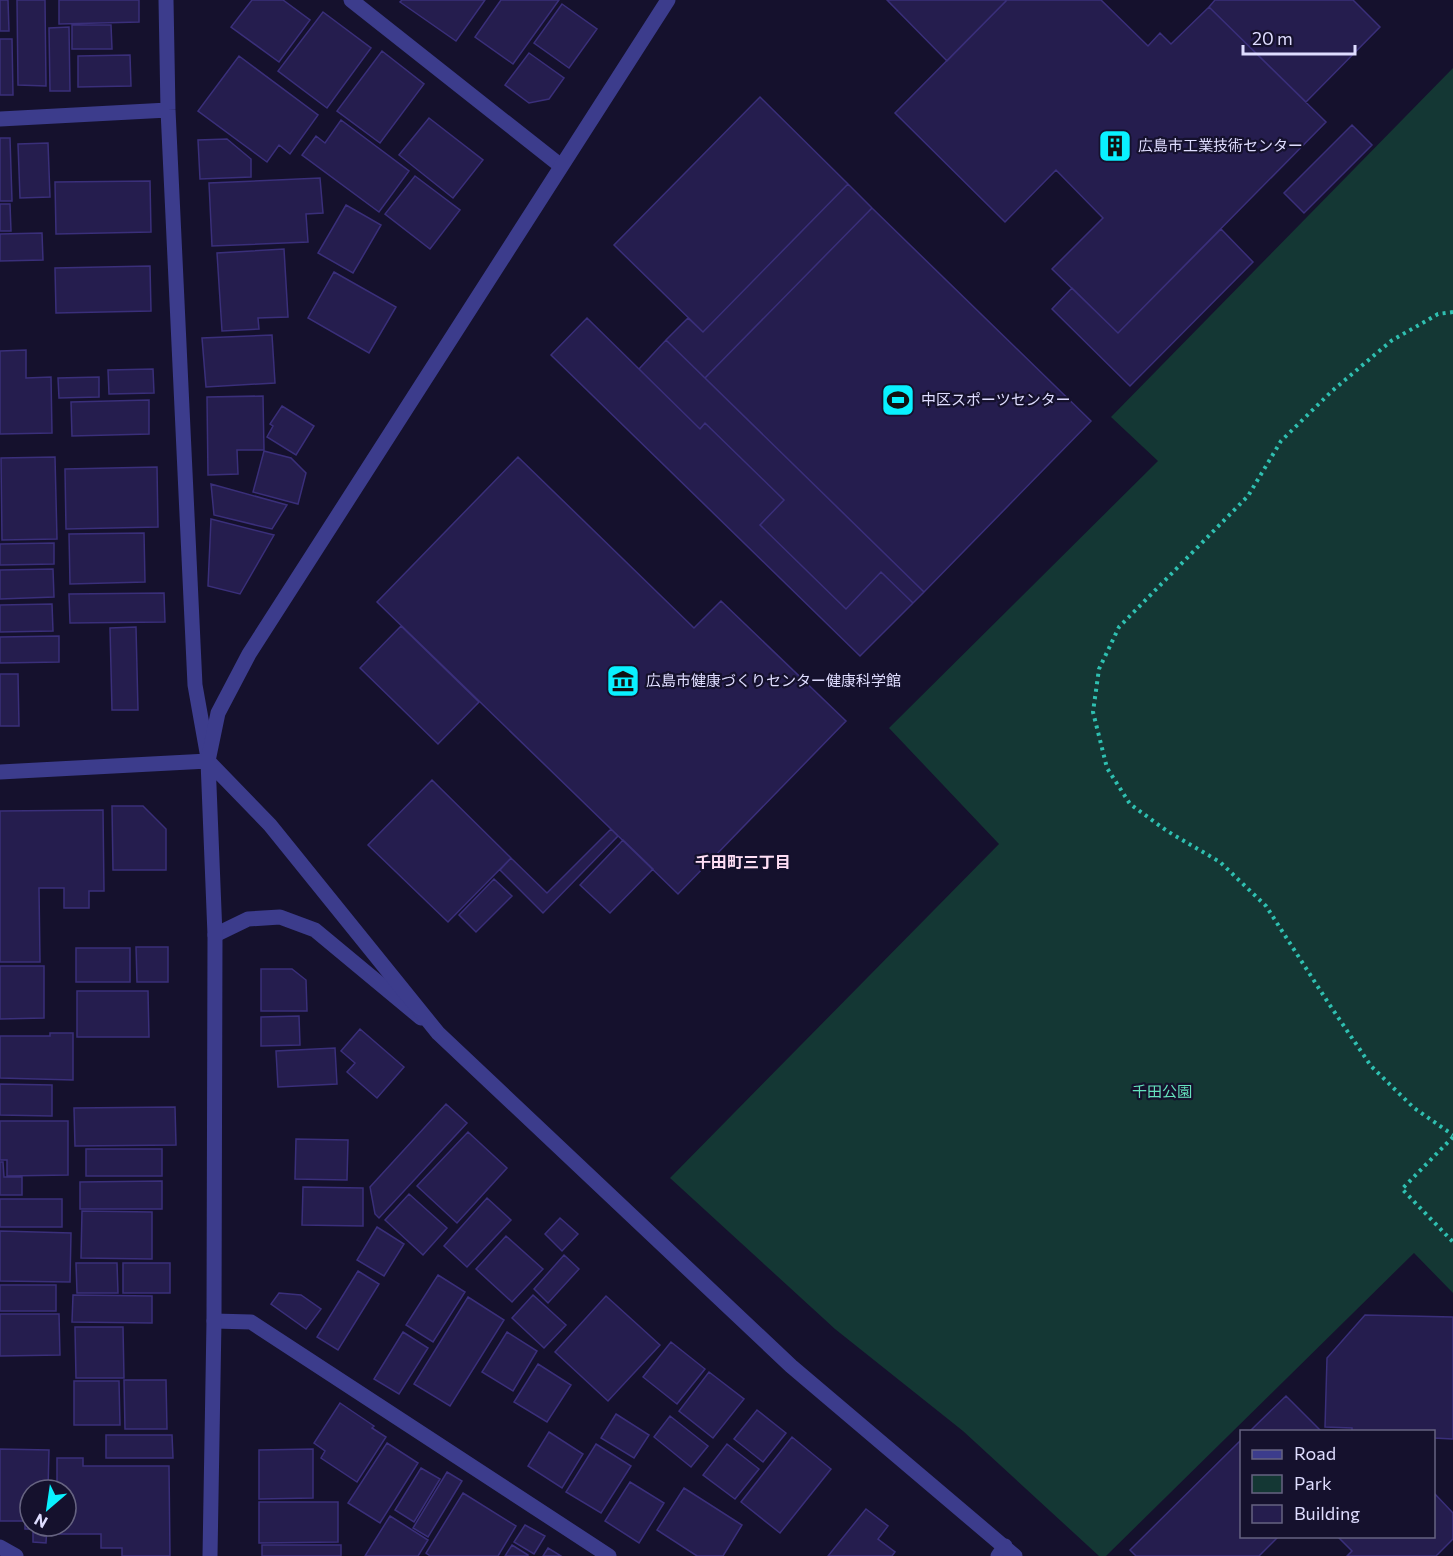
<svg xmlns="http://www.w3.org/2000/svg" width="1453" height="1556" viewBox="0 0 1453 1556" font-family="Commissioner,'Noto Sans JP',sans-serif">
  <rect width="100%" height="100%" fill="#15112d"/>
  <path fill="#143734" d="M1453 68V1293L1414 1253 1106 1556H1099L963 1431 835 1329 670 1178 999 844 889 728 1158 461 1111 417Z"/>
  <path fill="#251d4e" stroke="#3a2f7a" stroke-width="1.5" d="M0 0H8L9 31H0Z
    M17 0H45L46 86 18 85Z
    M59 0H139V22L59 24Z
    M252 0H283L310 20 279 62 231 27Z
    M402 0H485L456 41 400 2Z
    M501 0H559L513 64 475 37Z
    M887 0H1007L947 61Z
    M1007 0H1101L1148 46 1160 33 1171 44 1209 7 1326 122 1118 333 1052 269 1103 218 1056 170 1005 222 895 113Z
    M1215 0H1353L1380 27 1306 102 1209 7Z
    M562 4 597 29 569 68 534 43Z
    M323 12 371 48 327 108 278 71Z
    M72 25H111L112 49H72Z
    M69 27 70 91H50L49 28Z
    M0 39H12L13 95H0Z
    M382 51 424 84 380 143 337 111Z
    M529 53 564 78 549 99 529 103 505 85Z
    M130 55 131 86 78 87V56Z
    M239 56 318 115 290 154 279 145 267 162 198 111Z
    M760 97 848 184 703 332 614 245Z
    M429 118 483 160 453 198 399 155Z
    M341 120 409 171 379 212 302 155 316 136 325 143Z
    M1352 125 1372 145 1304 213 1284 193Z
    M0 138H10L12 201H0Z
    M227 139 251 159V177L200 179 198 140Z
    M48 143 50 197 20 198 18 144Z
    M415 176 460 210 430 249 385 214Z
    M320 178 323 213 306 214 308 242 212 246 209 183Z
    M150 181 151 232 56 234 55 182Z
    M848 184 872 208 705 378 666 340 688 318 703 332Z
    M0 204H10L11 231H0Z
    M346 205 381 225 353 273 318 253Z
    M872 208 1091 421 924 592 705 378Z
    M1221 229 1253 262 1130 386 1052 309 1072 288 1118 333Z
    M42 233 43 260 0 261V234Z
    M284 249 288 317 258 318 259 329 222 331 217 253Z
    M150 266 151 311 56 313 55 268Z
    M334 272 396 307 369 353 308 318Z
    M587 318 700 429 705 423 784 500 760 525 846 609 881 572 913 603 860 656 551 355Z
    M272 335 275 383 206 387 202 338Z
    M666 340 924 592 913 603 881 572 846 609 760 525 784 500 705 423 700 429 639 369Z
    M26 350V378L51 377 52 433 0 434V351Z
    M153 369 154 393 109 394 108 370Z
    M99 377V397L59 398 58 378Z
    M263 396 264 450H237L238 474 208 475 207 397Z
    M149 400V434L72 436 71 402Z
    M282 406 314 426 296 455 267 437 273 426 270 424Z
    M264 451 291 458 306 473 298 504 253 492Z
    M55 457 57 539 2 540 1 458Z
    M518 457 694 628 721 601 846 721 678 894 377 602Z
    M157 467 158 527 66 529 65 469Z
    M211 484 287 505 272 529 214 515Z
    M211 519 274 535 240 594 208 586Z
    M144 533 145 582 70 584 69 534Z
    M54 543V564L0 565V544Z
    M53 569 54 597 0 599V570Z
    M164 593 165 622 70 623 69 594Z
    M52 604 53 631 0 632V605Z
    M401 626 479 702 438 744 360 668Z
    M136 627 138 710H112L110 628Z
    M59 636V662L0 663V637Z
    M0 674H18L19 726H0Z
    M432 780 511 858 448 922 368 845Z
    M112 806H143L166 829V870H113Z
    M103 810 104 891H89V908H64V888H39L40 962H0V811Z
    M611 829 618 836 543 913 500 870 511 858 547 893Z
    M623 840 653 869 610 913 580 885Z
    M494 879 512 896 476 932 459 915Z
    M136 947H168V982H137Z
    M76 948H130V982H76Z
    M0 966H44V1018L0 1019Z
    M261 969H292L306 980 307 1011H261Z
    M77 991H148L149 1037H77Z
    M299 1016 300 1045 261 1046V1017Z
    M360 1029 404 1067 377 1098 347 1072 355 1063 341 1051Z
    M50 1033H73V1080L0 1078V1036H50Z
    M335 1048 337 1084 278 1087 276 1051Z
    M0 1084 52 1085V1116L0 1115Z
    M446 1104 467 1123 379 1218 375 1214 370 1187Z
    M175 1107 176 1145 75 1146 74 1108Z
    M0 1121H68V1175L7 1176V1160H0Z
    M468 1132 507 1168 457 1223 417 1186Z
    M296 1139 348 1140 347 1180 295 1179Z
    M86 1149H162V1176H86Z
    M0 1162H3L4 1177H22V1195H0Z
    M162 1181V1209H80V1182Z
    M303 1187 363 1188V1226L302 1225Z
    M409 1194 447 1228 423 1255 385 1220Z
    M487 1198 511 1220 467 1267 444 1246Z
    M0 1199H62V1227H0Z
    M82 1211 152 1212V1259L81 1258Z
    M560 1218 578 1234 562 1251 545 1234Z
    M377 1227 404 1244 384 1276 357 1260Z
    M0 1231 71 1233 70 1282 0 1281Z
    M506 1236 543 1269 512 1302 476 1269Z
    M564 1255 579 1269 548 1303 534 1289Z
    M76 1263H117L118 1293H77Z
    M123 1263H170V1293H123Z
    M358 1271 379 1284 338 1350 317 1337Z
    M438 1275 465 1292 433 1342 406 1325Z
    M0 1285H56V1311H0Z
    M279 1293 301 1295 321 1309 306 1329 271 1304Z
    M73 1295 152 1296V1323L72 1322Z
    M533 1295 566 1325 544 1348 512 1318Z
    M606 1296 660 1345 608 1401 555 1352Z
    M468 1297 504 1320 450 1406 414 1384Z
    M0 1314H59L60 1355 0 1356Z
    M1365 1315 1453 1317V1439L1434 1438V1432H1352V1428L1325 1427 1327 1358Z
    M75 1327H123L124 1378H76Z
    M403 1332 428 1348 399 1394 374 1379Z
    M507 1332 537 1351 513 1391 482 1372Z
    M671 1342 705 1369 677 1404 643 1377Z
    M538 1364 571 1385 547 1422 514 1402Z
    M709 1372 744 1399 713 1438 679 1411Z
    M124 1380H166L167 1429H125Z
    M74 1381H119L120 1425H74Z
    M1286 1396 1322 1432H1249Z
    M340 1403 374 1426 372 1428 386 1437 357 1482 321 1458 325 1451 314 1443Z
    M757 1410 786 1433 763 1462 734 1439Z
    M616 1414 649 1435 634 1458 601 1438Z
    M670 1416 708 1446 691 1467 654 1437Z
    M549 1432 583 1454 562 1488 528 1466Z
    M106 1435H172L173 1458H106Z
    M792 1437 831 1469 780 1533 741 1502Z
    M1242 1439V1536H1279L1259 1556H1136L1130 1550Z
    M387 1443 418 1463 380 1523 348 1503Z
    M596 1444 631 1466 601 1513 566 1492Z
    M727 1444 759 1469 735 1499 703 1475Z
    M0 1449 49 1450 48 1490H30V1526H47L46 1543 33 1542V1529H25V1521H0Z
    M313 1449V1498L259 1499V1450Z
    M57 1458H83V1466H169L170 1556H122V1548H101V1534H57V1526H66V1490H57Z
    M421 1468 440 1479 414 1522 395 1510Z
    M447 1472 462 1481 428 1537 413 1528Z
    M630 1482 664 1503 639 1543 605 1521Z
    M684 1488 742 1525 723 1556H697L657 1530Z
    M463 1493 516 1526 498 1556H430L426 1553Z
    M1434 1493 1453 1513V1539L1436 1556H1347L1352 1551 1337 1536H1434Z
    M259 1502H338V1542L259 1543Z
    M866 1509 888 1526 878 1539 895 1552 892 1556H828Z
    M390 1516 428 1540 418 1556H365Z
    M525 1525 545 1536 534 1554 514 1542Z
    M262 1545H341V1556H262Z
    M512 1545 528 1555V1556H505Z
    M548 1548 561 1556H543Z"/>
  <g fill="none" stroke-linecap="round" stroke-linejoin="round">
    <path stroke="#2fc0b1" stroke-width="4" stroke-dasharray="3 4.5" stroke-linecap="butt" d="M1453 312 1438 314 1391 341 1332 391 1281 441 1248 496 1119 627 1099 669 1093 712 1107 768 1130 804 1167 831 1220 862 1266 906 1329 1004 1371 1066 1414 1108 1453 1135
      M1453 1137 1402 1189 1453 1242"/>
    <path stroke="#3c3c8c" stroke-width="15" d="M166 0 168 110 195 685 208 758
      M351 0 561 166
      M0 119 168 110
      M215 935 248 919 280 917 315 930 421 1018
      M214 1321 251 1322 609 1556
      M0 1547 16 1556
      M998 1556 1005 1546"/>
    <path stroke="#3c3c8c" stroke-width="15" d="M668 0 249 654 218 713 208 761 270 825 438 1033 791 1366 1015 1556
      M0 772 208 761 215 935 214 1321 210 1556"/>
  </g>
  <defs>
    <symbol id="building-square" viewBox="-11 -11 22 22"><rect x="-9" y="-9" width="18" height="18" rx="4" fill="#09f1ff" stroke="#15112d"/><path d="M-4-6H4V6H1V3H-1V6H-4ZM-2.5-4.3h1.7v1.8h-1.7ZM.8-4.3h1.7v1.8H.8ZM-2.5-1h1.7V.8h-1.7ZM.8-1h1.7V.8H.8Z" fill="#111"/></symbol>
    <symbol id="stadium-square" viewBox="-11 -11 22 22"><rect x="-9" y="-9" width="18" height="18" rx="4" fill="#09f1ff" stroke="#15112d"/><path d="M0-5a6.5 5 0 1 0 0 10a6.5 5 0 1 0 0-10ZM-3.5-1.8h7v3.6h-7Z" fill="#111"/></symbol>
    <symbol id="museum-square" viewBox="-11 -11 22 22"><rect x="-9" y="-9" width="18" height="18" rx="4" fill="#09f1ff" stroke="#15112d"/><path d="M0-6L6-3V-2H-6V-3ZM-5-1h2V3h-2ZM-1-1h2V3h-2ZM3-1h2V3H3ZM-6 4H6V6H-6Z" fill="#111"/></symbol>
  </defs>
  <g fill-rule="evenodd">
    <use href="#building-square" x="1096" y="127" width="38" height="38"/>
    <use href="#stadium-square" x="879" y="381" width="38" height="38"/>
    <use href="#museum-square" x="604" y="662" width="38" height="38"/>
  </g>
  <g text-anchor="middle" stroke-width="4.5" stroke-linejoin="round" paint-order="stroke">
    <g font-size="15" fill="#dfddff" stroke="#15112d" text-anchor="start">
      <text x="1138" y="151">広島市工業技術センター</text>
      <text x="921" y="405">中区スポーツセンター</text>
      <text x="646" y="686">広島市健康づくりセンター健康科学館</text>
    </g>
    <g font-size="15" fill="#65e3be" stroke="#15112d">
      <text x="1162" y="1097">千田公園</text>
    </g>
    <g font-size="16" font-weight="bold" fill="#ffdff5" stroke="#15112d">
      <text x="743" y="868">千田町三丁目</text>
    </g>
  </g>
  <rect x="1240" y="1430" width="195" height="108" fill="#15112d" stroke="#666381" stroke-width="1.5"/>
  <rect x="1252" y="1450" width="30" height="9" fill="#3c3c8c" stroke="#666381" stroke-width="1.5"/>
  <text x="1294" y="1460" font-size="18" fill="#dfddff">Road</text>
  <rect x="1252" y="1475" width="30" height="18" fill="#143734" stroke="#666381" stroke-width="1.5"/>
  <text x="1294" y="1490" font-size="18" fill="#dfddff">Park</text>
  <rect x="1252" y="1505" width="30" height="18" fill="#251d4e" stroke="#666381" stroke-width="1.5"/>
  <text x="1294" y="1520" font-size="18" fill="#dfddff">Building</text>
  <g transform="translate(48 1508) rotate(209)"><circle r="28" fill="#15112d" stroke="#666381" stroke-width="1.5"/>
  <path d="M0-4.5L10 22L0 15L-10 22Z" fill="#09f1ff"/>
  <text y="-9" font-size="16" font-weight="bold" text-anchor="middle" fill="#dfddff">N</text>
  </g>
  <path d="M1243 45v9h112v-9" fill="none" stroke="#dfddff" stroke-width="3"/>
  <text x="1252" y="45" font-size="18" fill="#dfddff" stroke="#15112d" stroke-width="4.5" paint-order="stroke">20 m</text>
</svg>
